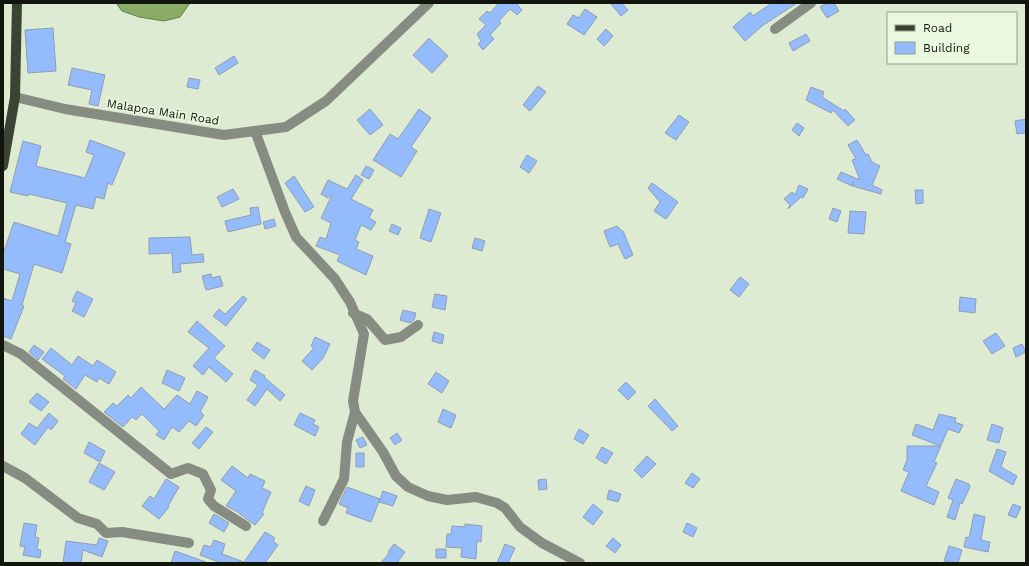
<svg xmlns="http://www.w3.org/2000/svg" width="1029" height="566" viewBox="0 0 1029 566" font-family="'Work Sans',sans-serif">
  <rect width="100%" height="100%" fill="#deebd3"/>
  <path fill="#89ac66" stroke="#657f4b" d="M116 3H190L180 17 164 21 139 17 122 11Z"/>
  <path fill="#94bbfc" stroke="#909db2" d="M499 3H516L522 10 517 15 510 9 499 21 501 23 490 35 494 39 483 50 478 44 481 41 477 34 486 25 479 19 487 11 490 13Z
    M610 3H622L628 10 621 16Z
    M772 3H797L762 26 745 41 733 27 750 12 753 16Z
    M827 3H834L839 11 827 18 820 7Z
    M585 9 597 17 584 35 567 24 573 15 579 18Z
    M53 28 56 71 28 73 25 30Z
    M606 29 613 36 604 46 597 39Z
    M806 34 810 41 793 51 789 43Z
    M429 38 448 56 432 73 413 55Z
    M234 56 238 63 219 75 215 68Z
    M72 68 105 75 98 106 89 104 92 90 68 85Z
    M189 78 200 80 198 89 187 87Z
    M538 86 546 92 530 111 523 105Z
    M811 87 824 92 822 97 844 111 845 109 855 120 848 126 833 110 831 113 806 100Z
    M370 109 383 125 370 135 357 120Z
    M419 109 431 118 411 147 417 151 401 177 373 160 390 134 398 139Z
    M679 115 689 122 676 140 665 133Z
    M1026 119V133L1017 134 1015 121Z
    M797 123 804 128 799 136 792 130Z
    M90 140 125 153 112 185 108 183 104 199 96 197 93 209 76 205 65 242 71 244 62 273 34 264 22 305 24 306 11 339 3 336V298L12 301 20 274 3 269V254L14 222 58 236 67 203 29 194 28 196 10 192 23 141 41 146 36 166 85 178 94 155 86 152Z
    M857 140 866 155 868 154 872 162 880 166 872 185 882 190 881 194 856 187 853 186V182L852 186 837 179 841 172 860 180 852 160 856 159 848 145Z
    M527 155 537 161 529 173 520 167Z
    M366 166 374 170 369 179 361 175Z
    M356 175 363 180 351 199 373 210 369 218 376 222 371 230 361 225 355 240 359 242 356 249 373 256 366 275 337 261 340 255 316 246 320 237 326 239 331 223 321 218 332 195 328 198 321 194 328 180 347 189Z
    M294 176 314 207 305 212 285 183Z
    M652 183 678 202 666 219 654 211 660 202 648 188Z
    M799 185 808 189 803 198 801 197 788 209 790 205 784 199 792 192 795 195Z
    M233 189 239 199 222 207 217 197Z
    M915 190H923V203L916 204Z
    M258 207 261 224 228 232 225 221 251 215 250 208Z
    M833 208 841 211 837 222 829 219Z
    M429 209 441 213 431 242 420 238Z
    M850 211 866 212 864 234 848 233Z
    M274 219 276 226 265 229 263 222Z
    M392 224 401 228 398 235 389 231Z
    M617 226 622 231H623L633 255 625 259 618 244 610 247 604 231Z
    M190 237 192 255 203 254 204 262 180 264 181 272 173 273 172 253 149 254V238Z
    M475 238 485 241 482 251 472 248Z
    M211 274 212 278 220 276 223 286 206 290 202 276Z
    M740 277 749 284 739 297 730 290Z
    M77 291 93 299 84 317 72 311 76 303 72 301Z
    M435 294 447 296 445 310 432 307Z
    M243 296 247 299 226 326 213 316 219 309 225 314Z
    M960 297 976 299 975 313 959 311Z
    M403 310 416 313 414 320 410 323 400 320Z
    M197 321 225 346 214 358 233 374 226 382 209 367 203 375 193 366 209 348 188 332Z
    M434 332 444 335 442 344 432 341Z
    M996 333 1005 346 992 354 983 341Z
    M315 337 330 344 323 358 312 370 302 361 314 348 311 346Z
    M257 342 270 350 264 359 252 350Z
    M1022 344 1026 352 1016 357 1013 348Z
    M34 345 44 352 38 360 29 352Z
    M51 348 72 365 78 356 93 366 97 360 116 372 109 384 99 378 97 382 85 375 76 389 63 379 65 376 42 359Z
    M167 370 185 378 179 391 162 383Z
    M255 370 265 376 264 377 285 395 280 401 267 389 255 406 247 400 258 385 250 380Z
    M436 372 449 381 442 393 428 384Z
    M626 382 636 392 628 400 618 390Z
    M141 387 164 409 177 395 190 404 197 391 208 397 200 412 204 415 196 426 189 421 179 432 172 427 164 440 156 435 159 431 142 414 136 420 132 417 123 427 104 412 113 403 117 406 128 395 131 398Z
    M37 393 49 402 41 411 29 402Z
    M655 399 678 426 672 431 648 406Z
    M443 409 456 415 451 428 438 422Z
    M49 413 58 421 51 430 48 427 35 445 21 434 29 423 37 428Z
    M300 413 315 420 313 424 319 427 315 436 294 425Z
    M939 414 956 418 955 422 963 425 959 433 948 429 934 462 937 463 926 486 939 492 934 505 901 491 909 472 903 470 907 460V446H940L912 435 916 424 933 430Z
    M992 424 1003 428 999 443 987 440Z
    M206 427 213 432 199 449 192 443Z
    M579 429 589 435 583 444 574 439Z
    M397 433 402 440 395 445 390 438Z
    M363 437 367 445 360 448 356 440Z
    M89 442 105 451 100 462 84 453Z
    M602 447 613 453 606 464 596 458Z
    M997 449 1006 452 1001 467 1017 476 1013 485 989 471Z
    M356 453H364V467H356Z
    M647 456 656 464 642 478 634 470Z
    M99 463 115 472 104 490 89 482Z
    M232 466 248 478 250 474 265 481 262 488 271 492 262 513 264 514 255 525 236 511 226 506 236 491 221 480Z
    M692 473 700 479 693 488 685 483Z
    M166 479 179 487 168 506 169 507 159 519 142 506 150 496 154 499Z
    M546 479 547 489 539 490 538 480Z
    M956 479 969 484 970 487 962 504 960 503 955 520 947 517 953 500 948 498Z
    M306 486 315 490 309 506 299 501Z
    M347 487 380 499 371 522 346 513 348 508 339 504Z
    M609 490 621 494 618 502 607 499Z
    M383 491 397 496 393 506 379 502Z
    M593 504 603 512 593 525 583 517Z
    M1013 504 1021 507 1016 518 1008 515Z
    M214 514 229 523 224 532 209 523Z
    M974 514 985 517 981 540 990 542 988 552 964 547 966 537 969 538Z
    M24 523 37 525 35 537 39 538 37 549 41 550 40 558 23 555 25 547 20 546Z
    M687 523 697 528 693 537 683 532Z
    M465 524 482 526 481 542 477 541 476 559 461 557 462 548 446 547 447 534H451L452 526 465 527Z
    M265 532 275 538 273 541 278 545 265 563H221L200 555 204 545 211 547 214 540 225 544 222 554 244 562Z
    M99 538 108 541 102 557 83 550 81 563H63L66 541 97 545Z
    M613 538 621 545 615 553 606 546Z
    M394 544 405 552 397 563H381L389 553 388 552Z
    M505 544 515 548 508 563H497Z
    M949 546 962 550 958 563 944 561Z
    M436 549H446V558H436Z
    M175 551 206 562V563H171Z"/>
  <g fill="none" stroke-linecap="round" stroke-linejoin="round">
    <path stroke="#868c82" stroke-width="10" d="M775 29 811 3
      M15 97 65 109 224 135 286 127 326 101 429 3
      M255 131 285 212 296 237 335 279 350 302 364 334 353 401 355 412 383 452 396 476 408 487 428 496 447 500 476 497 497 503 505 508 520 527 542 543 580 563
      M353 313 367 319 385 340 401 337 418 325
      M3 345 21 354 171 474 188 468 203 474 211 490 208 499 214 506 246 526
      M3 466 25 478 78 518 97 524 106 533 122 532 189 543
      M323 521 344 479 347 442 355 412"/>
    <path stroke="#3b4433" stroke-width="10" d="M3 166 15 97 17 3"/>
  </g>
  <g text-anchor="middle" stroke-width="3" stroke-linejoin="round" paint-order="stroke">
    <g font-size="12" fill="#11150d" stroke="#ebf8e0">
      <text transform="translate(163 112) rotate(9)" y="4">Malapoa Main Road</text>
    </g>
  </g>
  <rect width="1029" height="566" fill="none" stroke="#11150d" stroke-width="8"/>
  <rect x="887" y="12" width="130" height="52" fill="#ebf8e0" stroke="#949d8c"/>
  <rect x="895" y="25" width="20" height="6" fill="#3b4433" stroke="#949d8c"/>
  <text x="923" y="32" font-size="12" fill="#11150d">Road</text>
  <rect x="895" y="42" width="20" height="12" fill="#94bbfc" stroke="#949d8c"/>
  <text x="923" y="52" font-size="12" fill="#11150d">Building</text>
</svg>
